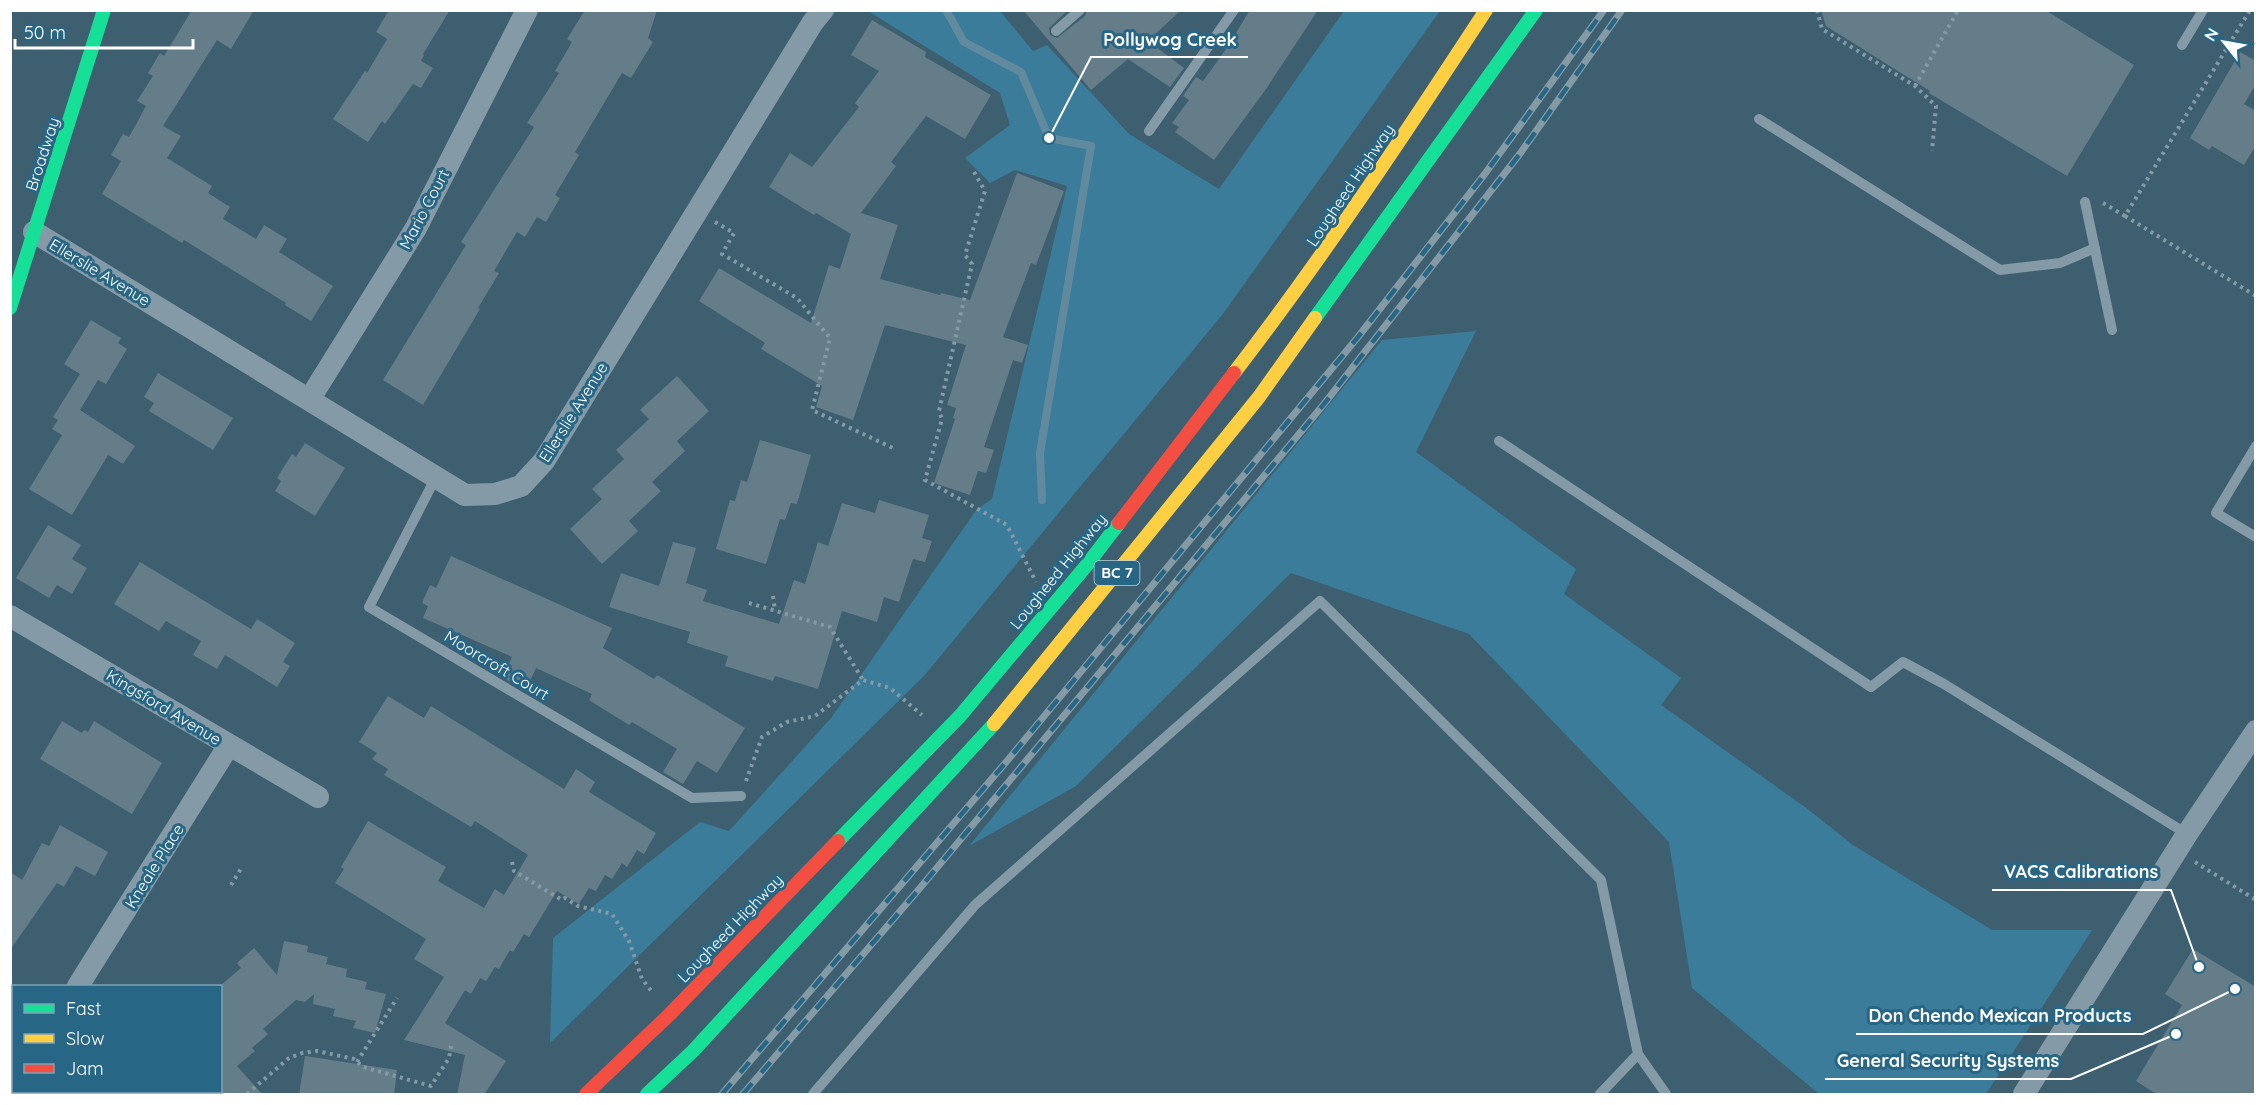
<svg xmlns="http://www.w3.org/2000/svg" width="2266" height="1105" viewBox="0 0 2266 1105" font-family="Quicksand,sans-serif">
  <rect width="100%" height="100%" fill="#3e5f70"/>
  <path fill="#3b7c9a" d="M868 11H1000L1033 51 1047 45 1129 134 1219 189 1344 11H1440L1222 315 924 676 550 1043 553 938 700 822 729 831 831 718 977 509 992 499 1067 186 1015 170 990 183 965 158 1010 125 1000 93Z
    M1476 331 1416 452 1576 569 1564 594 1681 678 1661 705 1805 807 1853 845 1992 930H2092L1986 1094H1819L1692 988 1669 842 1469 634 1291 573 1076 786 969 846 1382 340Z"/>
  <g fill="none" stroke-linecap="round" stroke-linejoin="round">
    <path stroke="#618a9e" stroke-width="8" d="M946 10 964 42 1021 72 1049 138 1091 146 1040 453 1042 500"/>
  </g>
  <path fill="#647d89" d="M192 10H254L231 49 217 40 163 126 181 136 167 158 212 186 208 193 230 207 223 219 256 239 264 225 287 239 279 252 333 286 311 321 285 305 286 303 184 240 182 243 102 194 121 161 111 155 123 134 129 137 146 106 137 101 153 76 148 73 160 53 164 56Z
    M389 10H450L423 54 424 55 421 61 433 68 421 88 413 84 385 124 382 121 368 142 333 119 365 71 367 73 387 39 376 32Z
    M585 10H657L648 38 653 42 631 78 622 73 575 152 579 155 555 195 560 198 546 222 537 217 525 237 517 232 494 271 499 273 478 308 480 309 423 405 383 380 466 245 461 242 534 127 527 123 559 73 555 71 572 42 567 39Z
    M1023 10H1068L1049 28 1050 35 1057 38 1085 16 1087 10H1181L1148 41 1184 68 1170 87 1128 59 1091 90Z
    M1250 10H1318L1266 89 1214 160 1175 132 1179 127 1172 123 1189 100 1183 96 1196 77 1203 81 1237 34 1236 33Z
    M1821 10H2045L2134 65 2067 176 1929 93 1930 91 1826 26Z
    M872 20 926 52 925 57 991 95 965 139 926 116 891 162 896 166 861 213 898 225 880 279 940 295 941 293 970 300 1017 173 1064 191 1036 265 1031 263 1003 337 1028 345 1022 363 1013 360 984 447 994 450 986 473 978 471 970 495 934 483 955 419 953 418 956 408 947 405 966 345 885 325 853 420 816 407 822 386 761 349 765 343 699 301 719 268 811 323 829 265 840 269 851 234 816 213 814 215 769 187 790 153 812 167 859 107 855 103 879 71 851 55Z
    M2240 52 2256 61V84L2244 104 2256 111V145L2244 165 2212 146 2209 150 2190 138Z
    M91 320 121 338 118 343 127 349 106 384 98 380 80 410 135 446 123 464 108 455 72 515 29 489 62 435 52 429 58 420 53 417 80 374 64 364Z
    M158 373 233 418 213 450 149 411 154 403 144 397Z
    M677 376 709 411 677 441 685 451 652 482 661 491 629 521 638 531 602 564 570 529 602 499 592 489 624 459 616 450 649 419 640 410Z
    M760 440 811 455 797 504 791 503 785 520 780 519 766 564 716 549 730 500 735 501 741 480 747 482Z
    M305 443 345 468 315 516 275 491 281 481 277 478 292 454 296 457Z
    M879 500 929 515 922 538 932 541 925 562 913 559 899 602 884 597 877 622 842 611 818 689 775 676 773 681 725 666 728 656 687 643 690 632 609 607 621 573 659 586 673 542 696 548 686 583 707 590 703 601 779 624 794 580 805 584 818 542 828 546 842 503 875 513Z
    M48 525 81 545 72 559 87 568 72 594 57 585 49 598 16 578Z
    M451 556 612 628 603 648 654 679 657 675 745 728 717 773 697 761 683 784 663 772 677 749 632 722 629 725 589 700 592 694 536 668 526 689 512 683 503 677 512 657 423 618 428 606 422 603 430 585 436 588Z
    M140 562 251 629 257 619 295 643 283 662 290 666 277 687 225 655 217 669 193 655 201 641 166 621 159 631 114 604Z
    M388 696 424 718 431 706 564 789 576 769 595 782 589 792 656 833 644 854 637 850 627 867 622 863 612 879 605 875 596 891 589 888 579 904 557 891 529 937 524 934 513 952 510 950 499 969 495 967 486 981 480 978 471 994 465 990 445 1023 506 1061 484 1095H457L465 1055 404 1040 444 977 414 959 426 939 335 883 344 869 341 867 368 821 446 867 438 881 484 908 495 889 504 895 528 855 475 821 471 827 384 775 388 769 372 759 377 753 359 742Z
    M62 721 82 733 84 730 88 732 94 721 162 763 132 814 40 759Z
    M60 825 108 852 95 876 76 866 64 887 57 883 10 950V872L22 880 42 843 49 846Z
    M284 941 308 946 307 952 328 957 326 964 347 969 346 977 367 982 365 989 386 994 375 1033 353 1028 356 1021 333 1016 335 1009 313 1004 314 994 305 1002 296 1000 263 1029 268 1034 252 1048 255 1051 237 1066 263 1095H220V986L241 968 237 963 254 948 277 975Z
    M2193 949 2256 987V1095H2158L2136 1081 2182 1005 2165 994Z
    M305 1056 397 1070 394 1095H299Z"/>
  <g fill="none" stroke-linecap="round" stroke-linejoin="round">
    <path stroke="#849aa6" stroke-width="4" stroke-dasharray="3 4.5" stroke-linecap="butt" d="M1817 10 1822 29 1915 86 1936 106 1932 151
      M1915 86 1958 10
      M974 172 985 191 965 255 972 264 939 411 942 419 925 480 1007 525 1036 582
      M2103 203 2125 216 2250 10
      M2125 216 2256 296
      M715 222 734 233 722 254 797 298 830 338 812 410 895 449
      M773 596 775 611
      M749 603 830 627 863 680
      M746 781 762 737 787 722 815 716 863 680 890 688 922 715
      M512 862 514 871 562 900 565 898 578 906 612 914 629 941 642 979 653 993
      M2195 862 2256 900
      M231 885 242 867
      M357 1062 397 998
      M247 1094 289 1058 302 1053 317 1051 354 1059 363 1067 431 1086 449 1058 451 1046"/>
    <path stroke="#849aa6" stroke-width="10" d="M1056 31 1080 10
      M2182 45 2203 10
      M1759 119 2000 270 2060 263 2095 248
      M1149 131 1234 10
      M2085 202 2112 330
      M1499 441 1871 687 1903 662 1944 684 2187 834
      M2256 446 2216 513 2256 537
      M436 477 369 607 692 798 741 796
      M813 1094 975 905 1320 601 1601 880 1638 1054 1666 1094
      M1600 1094 1638 1054"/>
    <path stroke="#849aa6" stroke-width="22" d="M34 232 465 495 495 494 521 486 544 461 813 22 823 10
      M309 400 416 228 527 10
      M10 616 318 797
      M78 986 229 745
      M2024 1094 2187 834 2256 731"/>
    <path stroke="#16e098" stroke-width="14" d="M10 308 104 10
      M1315 318 1536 10
      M838 841 960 716 1086 566 1119 523
      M647 1094 693 1051 994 724"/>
    <path stroke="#ffcf43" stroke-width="14" d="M1234 373C1324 256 1405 134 1486 10
      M994 724 1259 397 1315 318"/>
    <path stroke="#f24e42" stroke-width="14" d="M1119 523 1234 373
      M586 1094 670 1014 838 841"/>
    <defs>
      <path id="rail" d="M722 1094 1007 761 1358 337 1484 175 1604 10
        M743 1094 920 888 1324 404 1519 155 1622 10"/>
    </defs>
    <use href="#rail" stroke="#849aa5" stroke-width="7"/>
    <use href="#rail" stroke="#286686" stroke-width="4.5" stroke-dasharray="14" stroke-linecap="butt"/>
  </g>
  <g text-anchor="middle" stroke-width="6" stroke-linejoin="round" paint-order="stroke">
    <rect fill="#286686" stroke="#bed1db" stroke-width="1.5" x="1094.5" y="561" width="45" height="24" rx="4.5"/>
    <g font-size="15" font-weight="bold" fill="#fff">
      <text x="1117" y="578">BC 7</text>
    </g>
    <g font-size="16" fill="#fff" stroke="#286686">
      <text transform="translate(42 154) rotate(-72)" y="6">Broadway</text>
      <text transform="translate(1350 185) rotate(-56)" y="6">Lougheed Highway</text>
      <text transform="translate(424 209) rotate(-62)" y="6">Mario Court</text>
      <text transform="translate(100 272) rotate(31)" y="6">Ellerslie Avenue</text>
      <text transform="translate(573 412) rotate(-58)" y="6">Ellerslie Avenue</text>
      <text transform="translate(1058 571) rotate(-51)" y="6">Lougheed Highway</text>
      <text transform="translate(497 665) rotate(31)" y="6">Moorcroft Court</text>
      <text transform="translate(164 707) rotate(31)" y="6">Kingsford Avenue</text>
      <text transform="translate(154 866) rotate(-58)" y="6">Kneale Place</text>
      <text transform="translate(730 928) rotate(-46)" y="6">Lougheed Highway</text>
    </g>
  </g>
  <path fill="none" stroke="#fff" stroke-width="2" d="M1049 138L1091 57H1248M2199 967L2171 890H1992M2235 989L2143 1034H1856M2176 1034L2071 1079H1825"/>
  <g fill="#fff" stroke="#286686" stroke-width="2">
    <circle cx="1049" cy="138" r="6"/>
    <circle cx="2199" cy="967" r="6"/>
    <circle cx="2235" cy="989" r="6"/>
    <circle cx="2176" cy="1034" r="6"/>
  </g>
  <g font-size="18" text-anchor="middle" font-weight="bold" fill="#fff" stroke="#286686" stroke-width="6" stroke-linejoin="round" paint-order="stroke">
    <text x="1170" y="46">Pollywog Creek</text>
    <text x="2081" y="878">VACS Calibrations</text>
    <text x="2000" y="1022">Don Chendo Mexican Products</text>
    <text x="1948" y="1067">General Security Systems</text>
  </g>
  <rect width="2266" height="1105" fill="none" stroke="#ffffff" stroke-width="24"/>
  <rect x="12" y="985" width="210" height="108" fill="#286686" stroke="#7ea3b6" stroke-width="1.5"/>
  <rect x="24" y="1004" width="30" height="9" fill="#16e098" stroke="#7ea3b6" stroke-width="1.5"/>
  <text x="66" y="1015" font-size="18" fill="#ffffff">Fast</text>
  <rect x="24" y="1034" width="30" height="9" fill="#ffcf43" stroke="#7ea3b6" stroke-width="1.5"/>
  <text x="66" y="1045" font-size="18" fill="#ffffff">Slow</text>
  <rect x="24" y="1064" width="30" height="9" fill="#f24e42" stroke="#7ea3b6" stroke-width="1.5"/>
  <text x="66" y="1075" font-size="18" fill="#ffffff">Jam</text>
  <g transform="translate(2224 42) rotate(301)" stroke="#286686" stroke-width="4.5" paint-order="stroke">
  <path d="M0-4.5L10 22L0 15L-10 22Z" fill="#ffffff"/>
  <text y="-9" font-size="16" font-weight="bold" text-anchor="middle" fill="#ffffff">N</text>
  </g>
  <path d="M15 39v9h178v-9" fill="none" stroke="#ffffff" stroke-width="3"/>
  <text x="24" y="39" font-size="18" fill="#ffffff" stroke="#286686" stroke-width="4.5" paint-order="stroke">50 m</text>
</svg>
